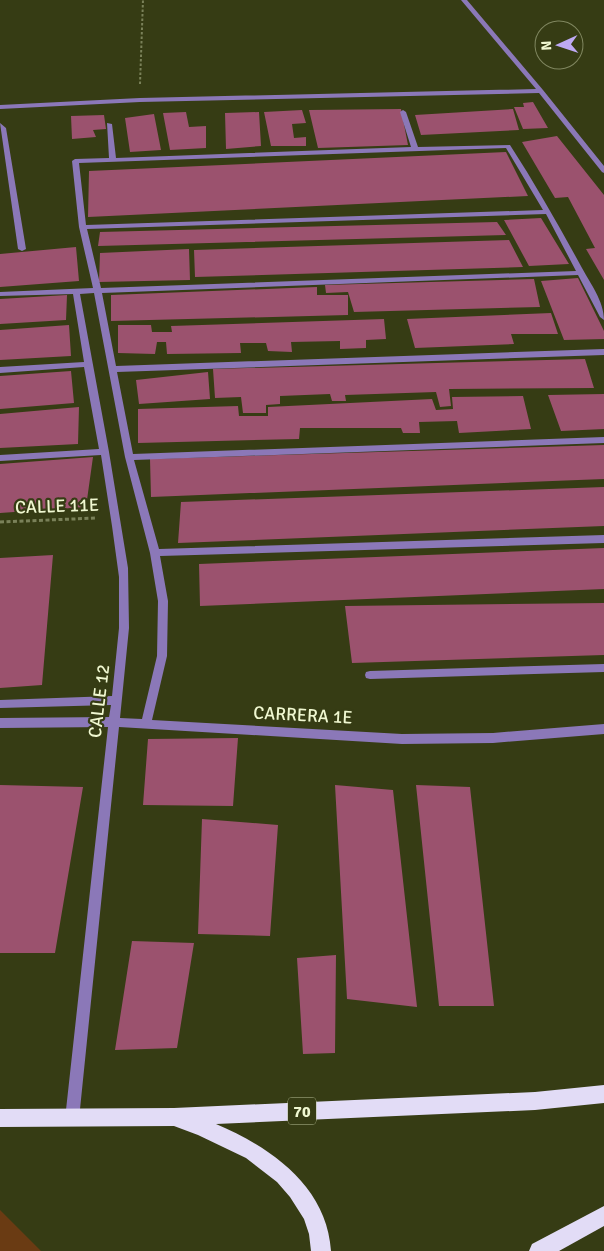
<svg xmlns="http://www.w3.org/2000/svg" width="604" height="1251" viewBox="0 0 604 1251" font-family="Signika,sans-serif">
  <rect width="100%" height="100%" fill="#363c14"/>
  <path fill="#6a3b13" d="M0 1210 41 1251H0Z"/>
  <path fill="#9b526e" d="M533 102 548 128 523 129 514 107H524L523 103Z
    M401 109 408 145 318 148 309 110Z
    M513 109 519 130 421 135 415 115Z
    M302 110 306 123 292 124 294 138 306 137V146H271L264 112Z
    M186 112 189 127 206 126V148L170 150 163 113Z
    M259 112 261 146 226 149 225 113Z
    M154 114 161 150 130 152 125 118Z
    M104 115 106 129 93 130 96 137 72 139 71 116Z
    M557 136 604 195V280L586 249 595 248 568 197 555 198 522 142Z
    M506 152 528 196 88 217 89 171Z
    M541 218 569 264 529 266 504 220Z
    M497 222 506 235 98 246 100 232Z
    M509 240 523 267 195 277 194 250Z
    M76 247 79 281 0 287V254Z
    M189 249 190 280 99 282 100 253Z
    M578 278 604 331V339L564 340 541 281Z
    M534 279 540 307 354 312 348 292 326 293 325 285Z
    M317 287V295H348V315L111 321V295Z
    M67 295 66 320 0 324V299Z
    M551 313 558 334H511L514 344 415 348 407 319Z
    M384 319 386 339 366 340V348L340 349V341L291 342 292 352 268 351 266 343H240L241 353 167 354 166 342H157L155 354 118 353V325H151L152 332H172L171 326Z
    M69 325 71 356 0 360V330Z
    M585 359 594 388 449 389 451 406 440 407 436 392 345 395 346 401H332L330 394 280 396V404L266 405V413H243L241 397 215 398 213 369Z
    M71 371 74 403 0 409V376Z
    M208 372 210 399 139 404 136 380Z
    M604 394V429L561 431 548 395Z
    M523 396 531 429 459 433 457 421 419 422 420 433H403L401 428H300L299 439 138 443V409L238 406 239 416H268V407L432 399 436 410 453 409 452 397Z
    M79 407 78 444 0 448V414Z
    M604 445V479L151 497 150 459Z
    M93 457 86 507 0 513V464Z
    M604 487V526L178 543 181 502Z
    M604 548V589L200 606 199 564Z
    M53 555 42 685 0 688V558Z
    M604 603V655L352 663 345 606Z
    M238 738 233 806 143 805 148 739Z
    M0 785 83 787 55 953H0Z
    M335 785 393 790 417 1007 347 999Z
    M416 785 470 787 494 1006H439Z
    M202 819 278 825 270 936 198 934Z
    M132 941 194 943 177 1048 115 1050Z
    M336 955 335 1053 303 1054 297 958Z"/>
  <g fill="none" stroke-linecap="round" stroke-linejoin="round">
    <path stroke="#7a8159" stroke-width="2" stroke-dasharray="2.5 2" stroke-linecap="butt" d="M140 84 143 0"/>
    <path stroke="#7a8159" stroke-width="3" stroke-dasharray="4 2.5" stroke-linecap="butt" d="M0 522 97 518"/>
    <path fill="#8b78b8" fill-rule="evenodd" d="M461 0H467L543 90 604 166V173L602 172 539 93 140 102 0 109V105L140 98 536 89Z
      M403 110 406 112 418 147 510 145C536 185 559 226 582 268 590 283 604 301 604 320L600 317 578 275 102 293 116 366 604 349V355L117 372 133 454 604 437V443L134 460 159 549 604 535V543L160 556 168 601 167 656 152 720 402 734 493 733 604 724V734L493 743 402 744 119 727 79 1119 77 1124 72 1126 67 1124 65 1119 108 727 0 728V718L109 717 111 705 0 708V700L112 696 119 628V577L112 526 101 455 0 461V455L99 449 84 367 0 373V367L84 362 73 294 0 296V292L93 288 79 227 72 161 75 159 109 158 107 123 112 124 116 158 411 147 400 112ZM506 148 543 210 86 225 79 163ZM546 214 576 271 101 288 87 229ZM94 293 125 457 150 553 158 601 157 656 142 719 120 718 129 628 128 568 109 452 80 294Z
      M0 123 6 128 26 249 22 251 18 249Z
      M604 664V672L370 679 366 678 365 675 366 672 370 671Z"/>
    <path fill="#e2dcf6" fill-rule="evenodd" d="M604 1085V1103L535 1110 216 1124C270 1147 327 1186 331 1251H311L309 1234 304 1219 290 1197 277 1182 246 1158 198 1135 174 1126 0 1127V1109L174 1108 535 1092Z
      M604 1206V1226L559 1251H529L532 1244Z"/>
  </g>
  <g text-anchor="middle" stroke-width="4.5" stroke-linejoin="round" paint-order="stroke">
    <rect fill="#363c14" stroke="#b8c098" stroke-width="1" x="288" y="1097.5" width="28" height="27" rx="4"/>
    <g font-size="16" font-weight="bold" fill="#f0f8d1">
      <text x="302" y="1117">70</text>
    </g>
    <g font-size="18" fill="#f0f8d1" stroke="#363c14">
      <text transform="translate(57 506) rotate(-2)" y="6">CALLE 11E</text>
      <text transform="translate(99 701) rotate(-83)" y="6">CALLE 12</text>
      <text transform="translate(303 715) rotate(3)" y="6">CARRERA 1E</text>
    </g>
  </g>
  <g transform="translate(559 45) rotate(267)"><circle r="24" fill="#363c14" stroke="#808760"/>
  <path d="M0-4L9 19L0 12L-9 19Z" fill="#bea9f4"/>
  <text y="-8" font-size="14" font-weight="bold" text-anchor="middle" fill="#f0f8d1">N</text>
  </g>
</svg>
